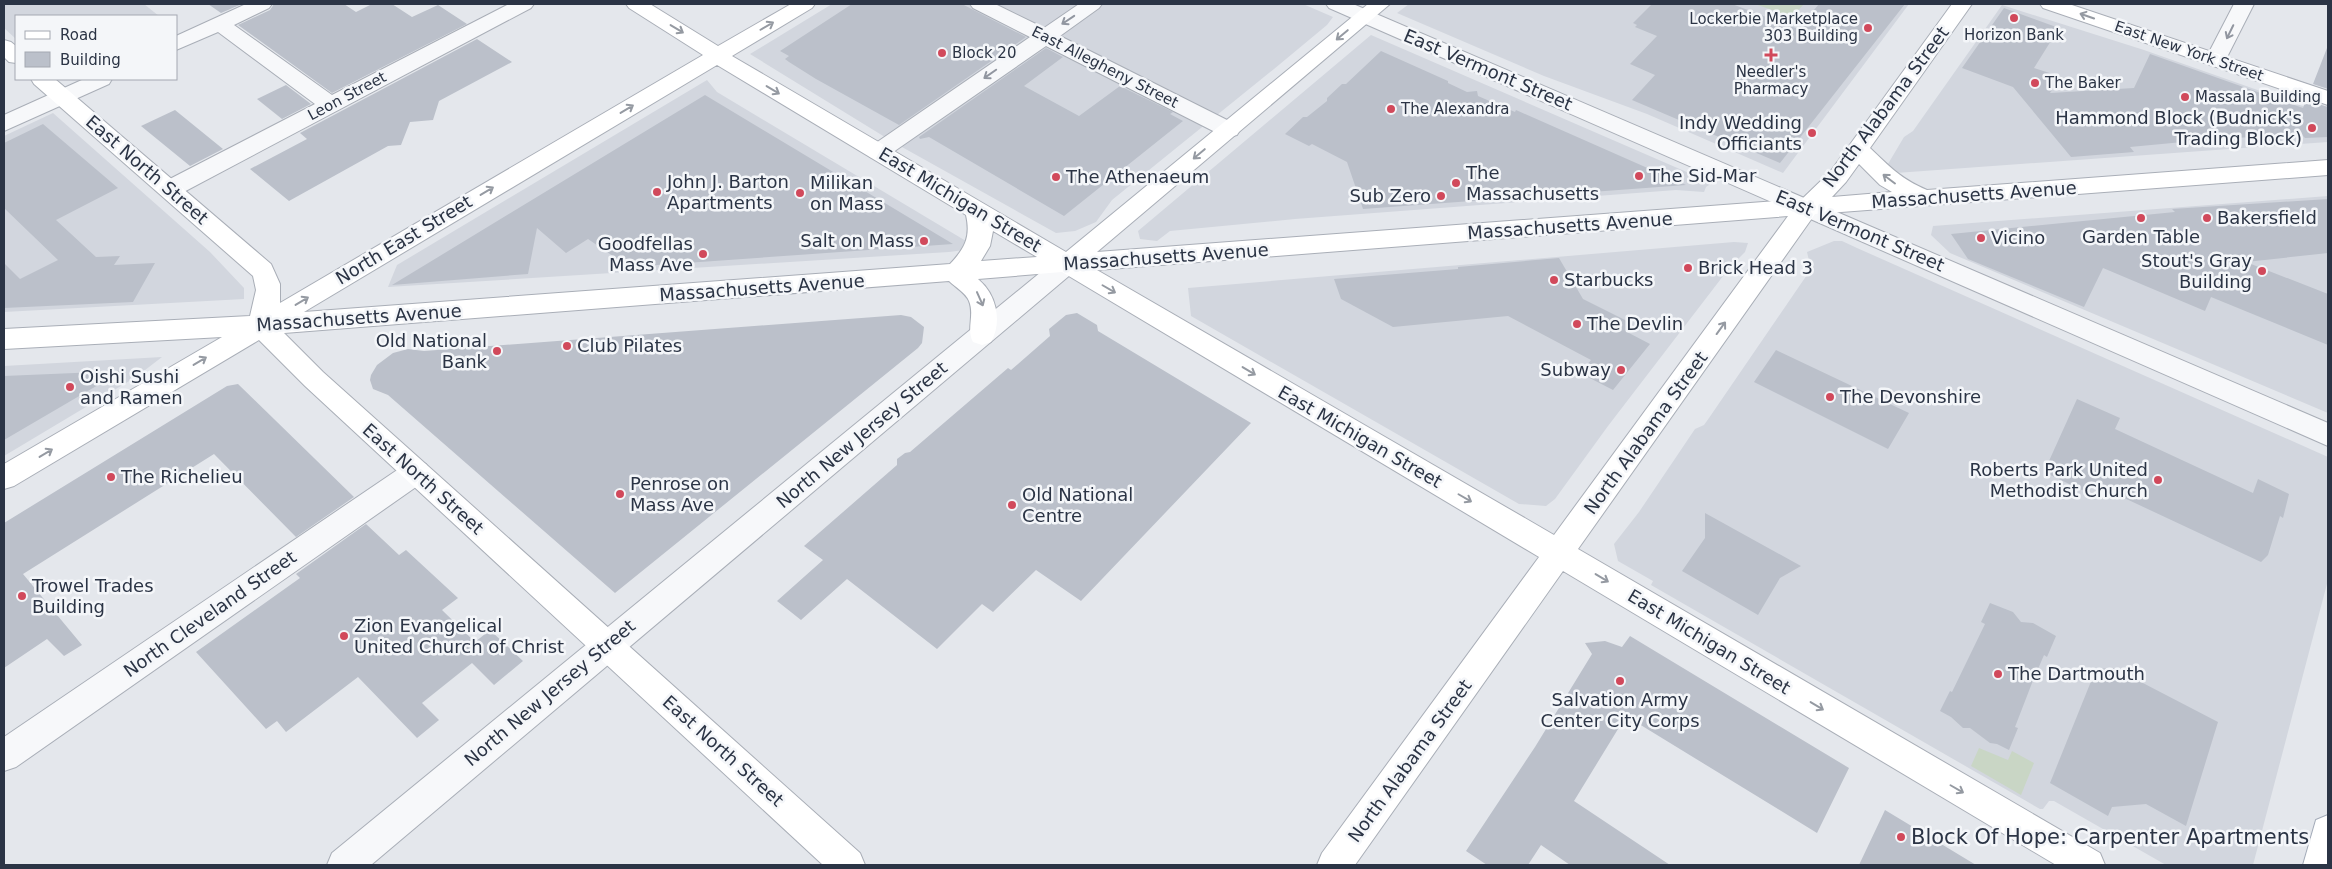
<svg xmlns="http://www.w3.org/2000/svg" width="2332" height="869" viewBox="0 0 2332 869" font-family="'DejaVu Sans',sans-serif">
  <rect width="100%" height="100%" fill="#e4e7ec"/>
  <path fill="#d2d6de" d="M4 4H144L159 16H16V39L4 28Z
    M832 4H1303L1333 17 1327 25 1274 69 1112 200 1096 222 1075 231 1056 233 893 142 750 54Z
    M1409 4H1909L1783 173 1647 114 1544 76 1397 13Z
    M2002 5 2144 50 2328 115V142L1882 174 1904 137 1913 131Z
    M1371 35 1712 183 1706 187 1704 192 1676 190 1295 219 1170 231 1157 241 1140 239 1138 231Z
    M707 80 717 92 971 244 964 250 949 252 388 287 397 265Z
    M53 113 210 252 244 288V299L4 312V136Z
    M2328 196V413L1950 253 1931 235 1933 226Z
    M1834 241H1842L1857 248 2328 457V580L2253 865H2166L2054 801H2049L2043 809H2040L1651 585 1653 581 1618 561 1614 544 1639 512 1695 429 1704 425 1709 418 1811 269 1807 252Z
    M1734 242 1748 243 1745 252 1730 267 1608 426 1555 499 1546 506 1519 504 1191 316 1188 288Z
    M162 357 136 377 4 456V366Z"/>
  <path fill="#c9d6c5" d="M1755 4H1804L1792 17Z
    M1979 748 2008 760 2012 751 2034 763 2021 795 1971 766Z"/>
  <path fill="#bbc0ca" d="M208 4H242L221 13Z
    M274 4H344L356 12 372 4H392L412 17 438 5 467 24 332 93 238 25 270 10Z
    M852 4H962L1026 37 899 125 816 79 789 62 785 59 789 56 780 51Z
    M1652 4H1732L1798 29 1819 4H1905L1780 163 1632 100 1655 75 1630 64 1657 36 1635 27 1637 25 1633 23Z
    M2004 8 2059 28 2034 68 2062 77 2050 93 2134 88 2150 54 2303 108 2306 100 2328 107V137L2305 138 2301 134 2204 140 2130 147 2134 152 2071 157 2013 87 1962 68Z
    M477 39 512 62 439 101 433 120 410 122 401 145 388 146 289 201 250 169 307 139 300 133Z
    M1046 48 1063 57 1024 86 1079 116 1120 86 1173 112 1170 114 1183 121 1064 216 929 137 920 139 919 137Z
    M2327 48H2328V89L2313 84Z
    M1381 51 1448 81V83L1467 92 1477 91 1478 96 1515 112 1516 110 1686 185 1363 209 1347 162 1312 144 1309 146 1285 134 1303 117H1307L1327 101V98L1342 84H1346Z
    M286 85 311 104 282 119 257 99Z
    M705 95 953 244 629 267 588 239 566 253 537 228 528 274 392 285Z
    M175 110 223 149 190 166 141 126Z
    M43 124 118 188 56 220 96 257 120 256 114 265 155 263 133 302 4 308V263L20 279 58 260 4 208V143Z
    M2328 199V253L2246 262 2328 294V345L2211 297 2205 311 2103 268 2084 307 1968 259 1951 234 2175 212 2172 209Z
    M1559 258 1583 299 1633 324 1627 332 1650 344 1613 390 1580 373 1591 360 1508 316 1393 327 1341 299 1334 279 1458 269V267Z
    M1077 313 1097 325 1098 331 1251 423 1081 601 1036 570 993 612 982 604 937 649 847 579 801 620 777 601 823 560 804 546 897 465V459L905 453 910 452 1008 368 1011 370 1050 336 1049 329 1066 315Z
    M901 315 911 317 924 327 922 343 918 348 615 593 388 395 373 389 370 380 371 375 377 365 393 353 408 349 424 351Z
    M1776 350 1909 413 1888 449 1754 382Z
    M122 371 4 440V376Z
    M238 384 354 497 296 537 214 454 23 574 82 645 64 656 47 639 4 668V523L227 386Z
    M2077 399 2120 418 2115 429 2253 493 2258 479 2289 494 2283 518 2280 516 2268 555 2261 562 2090 482 2086 492 2044 472Z
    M1705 513 1801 566 1780 578 1758 615 1682 571 1705 538Z
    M366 524 399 555 406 550 458 598 442 610 475 642 490 630 523 661 494 685 472 663 422 703 439 720 417 738 358 677 286 732 277 721 266 729 196 652 300 578 296 574Z
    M1990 603 2013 612 2021 622 2033 623 2056 636 2047 657 2044 655 2032 683 2015 727 2018 728 2009 750 1997 744 1990 743 1970 728H1963L1951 717 1940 711 1950 691 1952 692 1985 624 1981 622Z
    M1630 636 1849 768 1817 833 1626 716 1574 801 1670 865H1570L1541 845 1528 865H1487L1466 851 1535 747 1592 654 1585 643 1605 641 1622 647Z
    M2114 668 2218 722 2186 826 2146 804 2112 807 2108 816 2050 783 2096 669Z
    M1885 810 1976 865H1859Z"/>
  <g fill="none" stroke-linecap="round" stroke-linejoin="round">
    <defs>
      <path id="minor" d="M246 4H272L269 8 234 25 332 95 509 4H534L531 8 178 195 170 197 162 195 158 189 162 183 315 104 218 32 176 50V36Z
        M970 4H995L1044 28 1079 4H1102L1099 8 1060 36 1237 125 1240 130 1237 135 1229 137 1221 135 1046 46 886 157 878 159 870 157 867 152 870 147 1030 37 973 8Z
        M1326 4H1353L2328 423V446L1329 8Z
        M2234 4H2254L2223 65 2216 66 2209 65 2205 60Z
        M84 79H112L109 84 4 131V115Z
        M1067 255 1076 258 1079 264 1076 270 371 865H327L332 853 1058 258Z
        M416 461 426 464 430 472 426 480 16 767 4 771V737L406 464Z"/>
      <path id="secondary" d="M626 4H650L718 46 791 4H815L812 8 732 56 1066 252 1368 4H1390L1097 252 1802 199 1830 172 1952 4H1972L1870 148C1890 167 1901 179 1927 190L2328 160V175L1815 214 1578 549 2100 853 2105 865H2056L1563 571 1355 865H1317L1322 853 1539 557 1062 272 978 279C996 294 1003 321 991 342L982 345 973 342C966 329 975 315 969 301 966 293 955 287 949 281L284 333 323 372 860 853 865 865H823L305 386 259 340 14 486 4 489V464L222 337 4 349V329L250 316 256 290 253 276 34 84 31 79H55L271 264 280 284V303L703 55 629 8ZM717 65 966 215C971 237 965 248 950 264L304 312ZM1859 164 1880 185 1892 192 1832 197 1846 182ZM1788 216 1554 535 1097 270ZM993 231 1037 257 981 261 990 246Z
        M2040 4H2069L2328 91V105L2043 8Z
        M4 40 11 42 16 46V63L9 62 4 57Z"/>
      <path id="primary" d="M2328 815V865H2303L2316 820Z"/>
    </defs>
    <use href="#minor" stroke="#a9aeb7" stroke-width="2"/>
    <use href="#secondary" stroke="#a9aeb7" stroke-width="2"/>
    <use href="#primary" stroke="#a3abb8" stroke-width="2"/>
    <use href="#minor" fill="#f7f8fa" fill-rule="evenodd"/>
    <use href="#secondary" fill="#fff" fill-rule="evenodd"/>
    <use href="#primary" fill="#fff" fill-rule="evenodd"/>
  </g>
  <defs><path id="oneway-shaft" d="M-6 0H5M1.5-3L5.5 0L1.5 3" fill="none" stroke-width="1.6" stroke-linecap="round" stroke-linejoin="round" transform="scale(1.25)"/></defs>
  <g stroke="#959aa2">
    <use href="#oneway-shaft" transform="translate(2087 16) rotate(-161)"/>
    <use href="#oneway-shaft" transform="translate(767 26) rotate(-30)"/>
    <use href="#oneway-shaft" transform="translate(677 29) rotate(31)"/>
    <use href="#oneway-shaft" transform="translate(1342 35) rotate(140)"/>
    <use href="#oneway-shaft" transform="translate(773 90) rotate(31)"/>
    <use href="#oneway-shaft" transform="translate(627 109) rotate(-31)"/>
    <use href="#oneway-shaft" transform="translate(1199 154) rotate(140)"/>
    <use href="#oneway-shaft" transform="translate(1889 179) rotate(-143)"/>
    <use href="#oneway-shaft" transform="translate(487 191) rotate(-31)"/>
    <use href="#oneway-shaft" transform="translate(1109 289) rotate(30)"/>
    <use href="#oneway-shaft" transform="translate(980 299) rotate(66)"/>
    <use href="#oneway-shaft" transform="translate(302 301) rotate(-31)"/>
    <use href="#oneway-shaft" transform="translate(1721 328) rotate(-54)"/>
    <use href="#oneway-shaft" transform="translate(200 361) rotate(-31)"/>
    <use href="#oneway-shaft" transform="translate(1249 371) rotate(31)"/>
    <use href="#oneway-shaft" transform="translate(46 453) rotate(-31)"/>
    <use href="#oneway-shaft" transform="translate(1465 498) rotate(30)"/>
    <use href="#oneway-shaft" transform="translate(1602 578) rotate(31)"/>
    <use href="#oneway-shaft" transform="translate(1817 706) rotate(31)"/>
    <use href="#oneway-shaft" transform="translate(1957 789) rotate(30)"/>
  </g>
  <g stroke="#9196a0">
    <use href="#oneway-shaft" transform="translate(1068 20) rotate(146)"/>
    <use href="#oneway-shaft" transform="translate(2230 32) rotate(116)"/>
    <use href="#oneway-shaft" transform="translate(990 74) rotate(145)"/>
  </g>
  <g fill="#d1495b" stroke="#f4f6f9" stroke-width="2">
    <circle cx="2014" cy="18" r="5"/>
    <circle cx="1868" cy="28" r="5"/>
    <circle cx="942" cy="53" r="5"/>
    <path d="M1768.5 47.5h5v5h5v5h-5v5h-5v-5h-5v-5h5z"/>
    <circle cx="2035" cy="83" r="5"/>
    <circle cx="2185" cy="97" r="5"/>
    <circle cx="1391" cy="109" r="5"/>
    <circle cx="2312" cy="128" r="5"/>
    <circle cx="1812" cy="133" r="5"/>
    <circle cx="1639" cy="176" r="5"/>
    <circle cx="1056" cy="177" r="5"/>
    <circle cx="1456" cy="183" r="5"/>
    <circle cx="657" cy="192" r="5"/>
    <circle cx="800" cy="193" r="5"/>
    <circle cx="1441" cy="196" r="5"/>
    <circle cx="2141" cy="218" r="5"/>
    <circle cx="2207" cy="218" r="5"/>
    <circle cx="1981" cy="238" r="5"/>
    <circle cx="924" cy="241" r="5"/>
    <circle cx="703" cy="254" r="5"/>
    <circle cx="1688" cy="268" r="5"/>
    <circle cx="2262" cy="271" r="5"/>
    <circle cx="1554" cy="280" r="5"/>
    <circle cx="1577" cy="324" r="5"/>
    <circle cx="567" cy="346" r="5"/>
    <circle cx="497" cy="351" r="5"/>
    <circle cx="1621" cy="370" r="5"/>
    <circle cx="70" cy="387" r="5"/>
    <circle cx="1830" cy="397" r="5"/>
    <circle cx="111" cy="477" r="5"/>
    <circle cx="2158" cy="480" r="5"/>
    <circle cx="620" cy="494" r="5"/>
    <circle cx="1012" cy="505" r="5"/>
    <circle cx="22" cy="596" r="5"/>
    <circle cx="344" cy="636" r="5"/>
    <circle cx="1998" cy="674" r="5"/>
    <circle cx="1620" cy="681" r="5"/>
    <circle cx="1901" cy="837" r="5"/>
  </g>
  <g text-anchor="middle" stroke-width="5" stroke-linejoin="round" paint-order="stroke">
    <g font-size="15" fill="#2b3445" stroke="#f4f6f9" text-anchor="start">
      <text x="1858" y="24" text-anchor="end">Lockerbie Marketplace<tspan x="1858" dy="17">303 Building</tspan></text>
      <text x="2014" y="40" text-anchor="middle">Horizon Bank</text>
      <text x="952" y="58">Block 20</text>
      <text x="1771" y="77" text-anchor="middle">Needler's<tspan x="1771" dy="17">Pharmacy</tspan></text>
      <text x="2045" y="88">The Baker</text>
      <text x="2195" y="102">Massala Building</text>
      <text x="1401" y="114">The Alexandra</text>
    </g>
    <g font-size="15" fill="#2b3445" stroke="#f4f6f9">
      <text transform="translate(2189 51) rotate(19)" y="5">East New York Street</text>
      <text transform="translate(1105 67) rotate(27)" y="5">East Allegheny Street</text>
      <text transform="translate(347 96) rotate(-28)" y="5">Leon Street</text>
    </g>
    <g font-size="18" fill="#2b3445" stroke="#f4f6f9">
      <text transform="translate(1488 70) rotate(23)" y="6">East Vermont Street</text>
      <text transform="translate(1886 107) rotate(-53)" y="6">North Alabama Street</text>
      <text transform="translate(147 170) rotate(41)" y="6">East North Street</text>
      <text transform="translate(1974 195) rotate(-4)" y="6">Massachusetts Avenue</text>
      <text transform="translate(960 200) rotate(31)" y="6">East Michigan Street</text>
      <text transform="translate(1570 226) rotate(-4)" y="6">Massachusetts Avenue</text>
      <text transform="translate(1860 231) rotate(23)" y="6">East Vermont Street</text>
      <text transform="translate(404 240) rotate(-31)" y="6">North East Street</text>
      <text transform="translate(1166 257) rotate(-4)" y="6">Massachusetts Avenue</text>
      <text transform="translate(762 288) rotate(-4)" y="6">Massachusetts Avenue</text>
      <text transform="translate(359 318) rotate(-4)" y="6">Massachusetts Avenue</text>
      <text transform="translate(1646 433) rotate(-54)" y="6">North Alabama Street</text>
      <text transform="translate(862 435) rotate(-40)" y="6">North New Jersey Street</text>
      <text transform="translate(1360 437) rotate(30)" y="6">East Michigan Street</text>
      <text transform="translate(423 479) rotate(42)" y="6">East North Street</text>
      <text transform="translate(210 614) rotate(-35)" y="6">North Cleveland Street</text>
      <text transform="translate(1709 642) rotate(31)" y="6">East Michigan Street</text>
      <text transform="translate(550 693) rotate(-40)" y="6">North New Jersey Street</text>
      <text transform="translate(723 751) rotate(42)" y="6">East North Street</text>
      <text transform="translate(1410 761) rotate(-54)" y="6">North Alabama Street</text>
    </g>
    <g font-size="18" fill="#2b3445" stroke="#f4f6f9" text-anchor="start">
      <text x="2302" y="124" text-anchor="end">Hammond Block (Budnick's<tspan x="2302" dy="21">Trading Block)</tspan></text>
      <text x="1802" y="129" text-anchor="end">Indy Wedding<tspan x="1802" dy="21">Officiants</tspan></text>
      <text x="1466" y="179">The<tspan x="1466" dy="21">Massachusetts</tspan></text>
      <text x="1649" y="182">The Sid-Mar</text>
      <text x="1066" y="183">The Athenaeum</text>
      <text x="667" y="188">John J. Barton<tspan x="667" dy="21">Apartments</tspan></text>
      <text x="810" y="189">Milikan<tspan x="810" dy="21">on Mass</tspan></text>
      <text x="1431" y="202" text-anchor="end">Sub Zero</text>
      <text x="2217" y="224">Bakersfield</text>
      <text x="2141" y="243" text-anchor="middle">Garden Table</text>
      <text x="1991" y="244">Vicino</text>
      <text x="914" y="247" text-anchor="end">Salt on Mass</text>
      <text x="693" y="250" text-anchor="end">Goodfellas<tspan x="693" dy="21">Mass Ave</tspan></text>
      <text x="2252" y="267" text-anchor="end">Stout's Gray<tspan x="2252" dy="21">Building</tspan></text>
      <text x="1698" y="274">Brick Head 3</text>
      <text x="1564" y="286">Starbucks</text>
      <text x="1587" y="330">The Devlin</text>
      <text x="487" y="347" text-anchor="end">Old National<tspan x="487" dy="21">Bank</tspan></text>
      <text x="577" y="352">Club Pilates</text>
      <text x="1611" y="376" text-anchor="end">Subway</text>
      <text x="80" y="383">Oishi Sushi<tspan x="80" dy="21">and Ramen</tspan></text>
      <text x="1840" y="403">The Devonshire</text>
      <text x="2148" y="476" text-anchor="end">Roberts Park United<tspan x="2148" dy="21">Methodist Church</tspan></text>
      <text x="121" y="483">The Richelieu</text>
      <text x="630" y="490">Penrose on<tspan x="630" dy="21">Mass Ave</tspan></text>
      <text x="1022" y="501">Old National<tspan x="1022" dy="21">Centre</tspan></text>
      <text x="32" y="592">Trowel Trades<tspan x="32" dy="21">Building</tspan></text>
      <text x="354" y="632">Zion Evangelical<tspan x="354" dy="21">United Church of Christ</tspan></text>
      <text x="2008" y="680">The Dartmouth</text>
      <text x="1620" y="706" text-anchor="middle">Salvation Army<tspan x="1620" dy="21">Center City Corps</tspan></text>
    </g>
    <g font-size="21" fill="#2b3445" stroke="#f4f6f9" text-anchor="start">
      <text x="1911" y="844">Block Of Hope: Carpenter Apartments</text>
    </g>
  </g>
  <rect width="2332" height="869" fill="none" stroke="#2b3445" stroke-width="10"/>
  <rect x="15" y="15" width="162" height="65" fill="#f4f6f9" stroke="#a4a8b1"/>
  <rect x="25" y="31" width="25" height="8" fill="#ffffff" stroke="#a4a8b1"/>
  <text x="60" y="40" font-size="15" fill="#2b3445">Road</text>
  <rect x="25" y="52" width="25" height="15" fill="#bbc0ca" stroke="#a4a8b1"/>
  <text x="60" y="65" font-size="15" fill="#2b3445">Building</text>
</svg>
